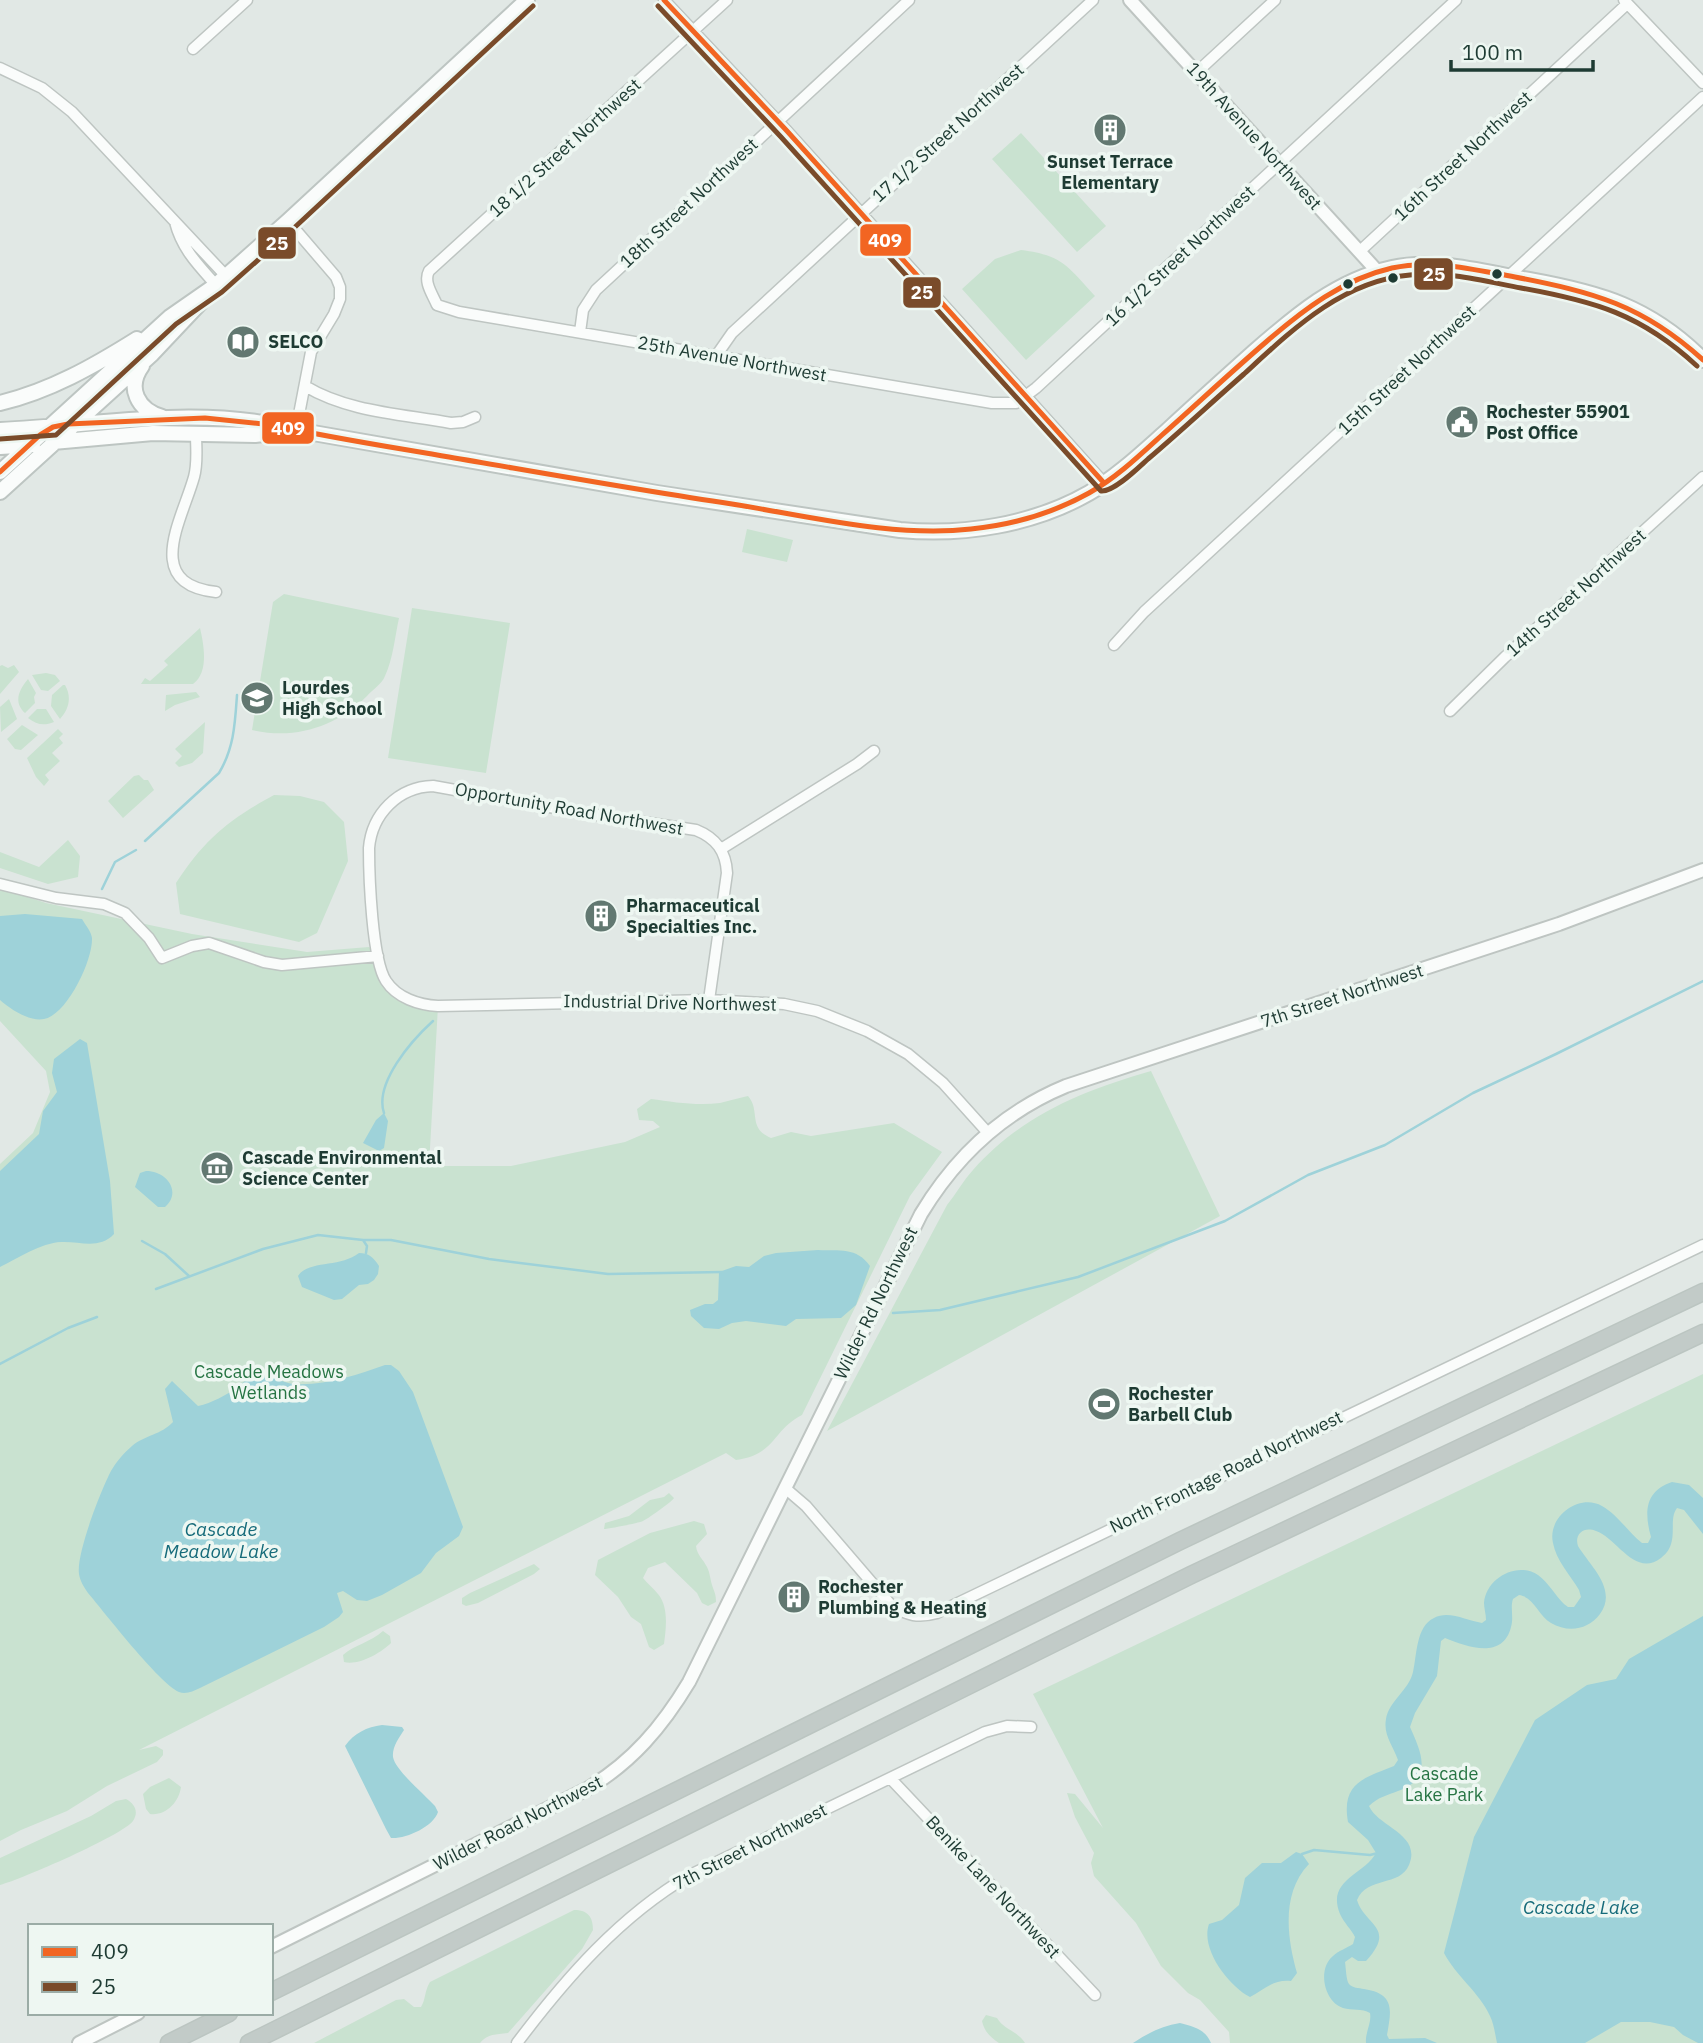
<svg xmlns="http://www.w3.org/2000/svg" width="1703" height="2043" viewBox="0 0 1703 2043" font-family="'IBM Plex Sans',sans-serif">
  <rect width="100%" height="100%" fill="#e1e8e5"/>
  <path fill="#c9e2d0" d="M1021 133 1106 226 1077 252 992 159Z
    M1021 250C1063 255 1068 267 1095 296L1026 360 962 289 995 259Z
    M747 529 793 540 787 562 742 552Z
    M284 594 399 618C395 636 393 659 385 676 382 684 372 690 367 696 335 727 296 740 252 730L273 602Z
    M412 608 510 623 486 773 388 758Z
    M200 628C204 645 209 673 193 684H141L145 678 150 681 168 665 164 661Z
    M2 665 8 668 14 665 19 672 0 694V666Z
    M46 673 55 675 60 681 48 691 41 690 32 675Z
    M28 679 36 693 34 697 35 703 25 713C13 702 19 690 28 679Z
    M63 685H65C72 697 69 709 60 719L51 706 52 695Z
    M196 692 200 697 175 705 165 711 166 695Z
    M9 699 17 719 1 732 0 707Z
    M37 709H46L54 722C44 726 37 725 28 718Z
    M205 722 203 753 192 763 179 767 175 763 182 756 175 749Z
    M22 725 38 735 21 750 15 749 7 739Z
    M58 729 63 734 59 738 63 743 52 753 60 761 45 775 49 780 44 786 36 777 27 758Z
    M139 775 144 780H148L154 790 123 818 108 801 134 776Z
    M274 795 300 796 324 802 344 822 348 861 317 933 299 942 180 914 176 883C205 839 228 820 274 795Z
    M68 840 80 856 78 877 48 884 0 868V852L39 867Z
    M0 888 46 903 192 934 307 952 369 947 378 956 390 987 438 1006 429 1166H511L625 1142 660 1127 653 1121 639 1120 637 1109 651 1099C673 1102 697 1106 720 1103 729 1101 738 1098 748 1096 761 1111 747 1128 771 1138L791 1132 811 1136 894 1123 942 1152 910 1196 802 1415C772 1430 776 1455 736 1460L726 1453 139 1750 156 1746 163 1750V1755L157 1762 107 1786 67 1811 21 1830 0 1841V1164L33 1133 50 1092 46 1071 0 1021Z
    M1151 1071 1220 1216 827 1431 947 1205C956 1194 963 1181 973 1170 1022 1115 1082 1091 1151 1071Z
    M1703 1374V2043H1230L1229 2032 1200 2000 1188 1993 1161 1966 1136 1923 1094 1876 1091 1863 1094 1853 1075 1817 1067 1793 1075 1794 1103 1828 1033 1694Z
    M669 1493 674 1498C673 1501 646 1520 643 1521 639 1523 608 1529 604 1529L605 1523 629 1516 650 1500 664 1497Z
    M694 1521 704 1524 707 1534 696 1546C697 1555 703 1559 707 1567 710 1573 710 1578 712 1585 714 1592 716 1593 716 1602L708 1606 702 1603 697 1593 665 1562 648 1568 643 1578C648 1584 653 1588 658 1594 669 1607 666 1629 664 1644L654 1650 649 1647 641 1624 631 1617 618 1597 595 1575 598 1560 650 1533Z
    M534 1564 540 1569 534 1574 478 1603 466 1606 462 1604V1598L470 1593Z
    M383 1631 390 1636 391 1643C381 1653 358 1666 344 1662L343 1655C354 1645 371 1642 383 1631Z
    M169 1778 181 1787C179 1802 166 1816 150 1814L146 1809 143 1794 150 1787Z
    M126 1799C135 1804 139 1812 133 1821 123 1835 20 1880 0 1885V1858L91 1816 116 1801Z
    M574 1910C588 1910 593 1917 593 1930L582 1949 508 2033C495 2035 489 2033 480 2043H314L396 2000 404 1999 414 2007H421C426 1999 424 1992 430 1982Z
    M986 2015 997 2018C1004 2030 1018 2031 1025 2043H999C990 2037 984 2031 982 2021Z"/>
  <path fill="#9ed2d9" d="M25 914 82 919C86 926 91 931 92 938 93 960 67 1015 44 1019 30 1022 10 1009 0 1000V916Z
    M80 1039 87 1043 110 1181 114 1234C99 1250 80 1241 61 1242 41 1243 18 1258 0 1267V1171L39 1134 43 1111 57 1092 52 1073 54 1059Z
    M384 1113 388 1121 384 1148 379 1151 363 1143 376 1120Z
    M146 1171C167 1171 182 1192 165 1207H158L135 1187 140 1173Z
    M818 1250C839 1251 857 1247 870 1266L856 1305 841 1318 796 1319 786 1326 746 1321 732 1323 719 1329 704 1328 691 1316 690 1310 705 1304H713L718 1300 719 1272 736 1266 749 1267 764 1256 776 1253Z
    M359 1253C369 1253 373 1257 379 1266L378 1274 374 1280 368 1284 359 1285 342 1299 334 1300 302 1287 298 1276C308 1260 340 1268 359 1253Z
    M385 1365H391L399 1371 413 1392 463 1527 459 1536 436 1553 421 1573 382 1595 367 1601 357 1600 343 1591 337 1593 343 1612 339 1617 324 1627 200 1688C193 1691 186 1695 179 1692 159 1683 105 1613 88 1593 84 1587 80 1581 79 1574 76 1554 101 1490 111 1471 116 1462 124 1453 132 1446 145 1435 161 1435 173 1422L165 1389 172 1381 198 1406C212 1403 226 1395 238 1387 244 1382 249 1377 256 1376 268 1373 282 1383 294 1384 325 1386 356 1375 385 1365Z
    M1672 1482 1689 1485 1703 1498V1534L1684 1510 1677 1508C1667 1521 1681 1543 1661 1558 1635 1578 1617 1538 1596 1531 1584 1526 1574 1534 1578 1546 1590 1566 1618 1589 1600 1614 1588 1630 1568 1633 1551 1623 1538 1615 1534 1597 1519 1595L1513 1599C1510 1608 1514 1617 1511 1627 1503 1660 1467 1647 1445 1638L1441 1641 1437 1676 1415 1713 1410 1727C1421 1752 1434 1778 1398 1791 1388 1795 1378 1797 1369 1806 1378 1827 1422 1834 1409 1865 1400 1887 1367 1876 1357 1900 1365 1926 1397 1927 1366 1961H1358L1352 1957 1345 1962C1346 1968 1346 1980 1349 1984 1352 1988 1359 1988 1364 1989 1396 1994 1391 2011 1387 2035L1389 2039 1425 2038 1437 2043H1366C1365 2032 1372 2023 1370 2013 1362 2008 1352 2011 1343 2008 1324 2002 1317 1969 1333 1956 1338 1951 1347 1948 1353 1944L1355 1937C1351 1929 1344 1923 1340 1914 1326 1880 1364 1875 1376 1853L1368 1840 1348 1822C1341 1782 1365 1778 1394 1766L1398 1760C1393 1746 1383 1735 1386 1719 1389 1701 1409 1690 1413 1672 1417 1655 1416 1626 1434 1618 1449 1610 1467 1621 1482 1623L1486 1620C1486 1614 1484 1608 1484 1603 1486 1578 1517 1561 1538 1575 1548 1582 1555 1595 1564 1604L1568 1607H1574L1581 1597 1579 1590C1570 1575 1556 1560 1553 1543 1547 1517 1579 1493 1602 1506 1618 1515 1628 1532 1642 1543H1648L1651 1537C1644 1512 1645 1491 1672 1482Z
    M1703 1616V2043H1698L1683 2035 1674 2027 1650 2022H1621L1585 2043H1497C1495 2034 1494 2024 1490 2016 1479 1992 1456 1976 1444 1953L1474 1837 1535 1720 1587 1685 1616 1679 1629 1659Z
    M382 1725 402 1727 404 1730C399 1738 392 1747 393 1757 395 1770 425 1795 435 1806L438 1812C433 1827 406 1839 391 1838L386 1829 345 1746C354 1733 367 1727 382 1725Z
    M1296 1852 1302 1854 1309 1864C1281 1893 1287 1938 1297 1973L1291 1981C1273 1979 1264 1990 1250 1997 1229 1986 1200 1949 1209 1924L1222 1920 1239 1905 1245 1878 1262 1863H1281Z
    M1180 2023C1194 2027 1205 2029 1211 2043H1133C1148 2033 1162 2026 1180 2023Z"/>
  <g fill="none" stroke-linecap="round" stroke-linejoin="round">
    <path stroke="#9ed2d9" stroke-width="2.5" d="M145 841 219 773C234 748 235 724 237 695
      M102 889 115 862 136 850
      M384 1113C374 1083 412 1040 433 1021
      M363 1240 367 1246 366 1253
      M142 1241 165 1254 189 1276
      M156 1289 263 1249 318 1235 363 1240H391L489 1259 608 1274 722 1272
      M893 1313 940 1310 1078 1277 1225 1221 1308 1175 1385 1145 1473 1093 1556 1054 1703 981
      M0 1364 68 1328 97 1317
      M1302 1854 1314 1850 1370 1855 1378 1853"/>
    <defs>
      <path id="minor" d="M664 0 787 131 1104 483
        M727 0 429 271C423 282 433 295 437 305L459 312 992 403H1016L1036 388 1456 0
        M1624 0 1703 83
        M193 49 247 0
        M0 68 42 88 72 112 226 276
        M1197 72 1275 0
        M288 221 336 277 340 287V299L334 314 311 352 296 430
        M175 222C182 249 198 265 216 285
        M1360 251 1627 4
        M580 332 583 310 596 290 909 0
        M716 356 732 333 1093 0
        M305 386C348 412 402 414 451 423L463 422 475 417
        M196 434C196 448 198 463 194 477 182 520 142 584 216 592
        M1114 645 1144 612 1703 97
        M1450 711 1505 657 1703 477
        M721 849 857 764 874 751
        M0 884 56 898 104 904 125 913 149 938 162 958 192 946 209 943 264 962 282 965 378 956
        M709 1000 727 873C726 851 716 838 696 830L577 812 433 786C398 787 372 814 369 848 369 876 372 960 386 981 397 998 419 1005 438 1006L709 1000 784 1004 817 1011 867 1031 908 1054 943 1083 988 1133
        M785 1488 806 1506 891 1605C907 1616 919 1618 937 1613L1703 1245
        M891 1779 1095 1995
        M517 2043C566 1978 620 1916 690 1875L985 1732 1007 1726 1031 1727"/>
      <path id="tertiary" d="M1130 0 1378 272
        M271 1947 587 1789C632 1762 662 1727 689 1682L921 1214C956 1156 1003 1112 1066 1086L1559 924 1703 870
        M79 2043 138 2013"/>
      <path id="secondary" d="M142 366C126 388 138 410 162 417
        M0 403C50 391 94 366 137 339
        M0 430C98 426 199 404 296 430L657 493 900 530C963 536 1033 525 1089 493 1118 476 1143 452 1168 430 1196 404 1225 378 1254 352 1295 316 1337 280 1392 268 1436 258 1486 273 1529 280 1601 293 1650 307 1703 360
        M53 442 153 433 255 435 287 431
        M0 447 33 445
        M0 472 170 317 216 285 288 221 527 0
        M0 492 152 354 201 302"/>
      <path id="trunk" d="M271 1992 1180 1541 1703 1292
        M169 2043 229 2013
        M249 2043 1191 1575 1703 1333"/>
    </defs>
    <use href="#minor" stroke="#bec5c2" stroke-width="13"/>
    <use href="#tertiary" stroke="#bec5c2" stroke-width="16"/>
    <use href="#secondary" stroke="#bdc5c2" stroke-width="18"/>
    <use href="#trunk" stroke="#bbc5c1" stroke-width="19"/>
    <use href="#minor" stroke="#fafcfb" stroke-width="10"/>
    <use href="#tertiary" stroke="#fafcfb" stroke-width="12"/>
    <use href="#secondary" stroke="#fafcfb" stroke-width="14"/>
    <use href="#trunk" stroke="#c2cbc8" stroke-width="16"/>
    <defs>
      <path id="bus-1" d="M664 0 787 131 1104 483
        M0 472 40 435 53 427 68 424 205 418 273 425C331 438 391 447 449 457 543 473 638 490 732 504 808 516 895 538 971 529 1012 525 1053 513 1089 493 1116 478 1139 456 1162 435 1197 404 1231 372 1266 342 1303 310 1343 279 1392 268 1433 259 1475 270 1515 277 1593 292 1643 305 1703 360"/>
      <path id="bus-2" d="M658 6 781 137 1101 491C1114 492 1138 468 1148 459 1181 431 1212 402 1244 374 1292 330 1342 281 1410 275 1447 271 1484 281 1521 288 1594 301 1641 314 1697 366
        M0 439 56 435 176 324 222 292 294 228 533 6"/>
    </defs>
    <use href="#bus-1" stroke="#eef7f2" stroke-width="10"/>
    <use href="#bus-2" stroke="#eef7f2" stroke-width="10"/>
    <use href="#bus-1" stroke="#f26522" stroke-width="5"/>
    <use href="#bus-2" stroke="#7a4b2a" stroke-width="5"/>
  </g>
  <defs>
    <symbol id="building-disc" viewBox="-11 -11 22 22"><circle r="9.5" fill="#627871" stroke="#eef7f2"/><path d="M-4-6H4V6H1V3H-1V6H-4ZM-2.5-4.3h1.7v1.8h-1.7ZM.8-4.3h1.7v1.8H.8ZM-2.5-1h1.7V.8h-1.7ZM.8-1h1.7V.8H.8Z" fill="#fff"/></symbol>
    <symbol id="library-disc" viewBox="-11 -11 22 22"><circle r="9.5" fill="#627871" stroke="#eef7f2"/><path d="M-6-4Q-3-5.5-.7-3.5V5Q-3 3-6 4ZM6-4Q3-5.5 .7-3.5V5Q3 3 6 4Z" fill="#fff"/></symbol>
    <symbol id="civic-disc" viewBox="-11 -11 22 22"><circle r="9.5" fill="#627871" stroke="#eef7f2"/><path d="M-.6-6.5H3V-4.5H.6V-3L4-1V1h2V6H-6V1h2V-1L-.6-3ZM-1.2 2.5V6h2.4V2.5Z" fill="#fff"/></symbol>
    <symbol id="school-disc" viewBox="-11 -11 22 22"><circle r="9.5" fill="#627871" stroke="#eef7f2"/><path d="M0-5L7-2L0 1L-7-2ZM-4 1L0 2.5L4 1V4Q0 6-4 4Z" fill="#fff"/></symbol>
    <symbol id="museum-disc" viewBox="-11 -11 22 22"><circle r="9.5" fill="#627871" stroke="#eef7f2"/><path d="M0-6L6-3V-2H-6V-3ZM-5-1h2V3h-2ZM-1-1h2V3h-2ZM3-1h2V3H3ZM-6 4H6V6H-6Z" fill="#fff"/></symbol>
    <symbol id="stadium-disc" viewBox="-11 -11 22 22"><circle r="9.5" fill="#627871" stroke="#eef7f2"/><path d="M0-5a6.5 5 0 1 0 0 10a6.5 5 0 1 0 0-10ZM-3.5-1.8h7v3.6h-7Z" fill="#fff"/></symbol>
  </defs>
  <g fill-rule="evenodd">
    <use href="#building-disc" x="1091" y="111" width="38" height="38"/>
    <use href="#library-disc" x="224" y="323" width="38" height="38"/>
    <use href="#civic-disc" x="1443" y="403" width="38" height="38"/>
    <use href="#school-disc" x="238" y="679" width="38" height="38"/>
    <use href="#building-disc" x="582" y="897" width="38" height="38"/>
    <use href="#museum-disc" x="198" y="1149" width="38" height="38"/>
    <use href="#stadium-disc" x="1085" y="1385" width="38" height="38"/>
    <use href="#building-disc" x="775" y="1578" width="38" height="38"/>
  </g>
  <g fill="#1e3b33" stroke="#eef7f2" stroke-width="2.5">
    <circle cx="1497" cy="274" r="6"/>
    <circle cx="1393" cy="278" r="6"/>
    <circle cx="1348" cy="284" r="6"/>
  </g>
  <g text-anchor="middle" stroke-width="7" stroke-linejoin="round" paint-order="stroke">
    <g font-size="18" fill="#1e3b33" stroke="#eef7f2">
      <text transform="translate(948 133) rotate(-42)" y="6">17 1/2 Street Northwest</text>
      <text transform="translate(1254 136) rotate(48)" y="6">19th Avenue Northwest</text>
      <text transform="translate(565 148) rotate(-42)" y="6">18 1/2 Street Northwest</text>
      <text transform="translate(1463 156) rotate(-43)" y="6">16th Street Northwest</text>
      <text transform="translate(689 203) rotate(-43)" y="6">18th Street Northwest</text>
      <text transform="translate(1180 256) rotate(-43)" y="6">16 1/2 Street Northwest</text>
      <text transform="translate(732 359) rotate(10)" y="6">25th Avenue Northwest</text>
      <text transform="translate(1407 370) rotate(-43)" y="6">15th Street Northwest</text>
      <text transform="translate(1576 593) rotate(-42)" y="6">14th Street Northwest</text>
      <text transform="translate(569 809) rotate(10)" y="6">Opportunity Road Northwest</text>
      <text transform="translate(1342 996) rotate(-18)" y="6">7th Street Northwest</text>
      <text transform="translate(670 1003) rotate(1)" y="6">Industrial Drive Northwest</text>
      <text transform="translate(876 1303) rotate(-64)" y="6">Wilder Rd Northwest</text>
      <text transform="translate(1226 1472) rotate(-26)" y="6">North Frontage Road Northwest</text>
      <text transform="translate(518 1823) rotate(-27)" y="6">Wilder Road Northwest</text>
      <text transform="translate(750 1847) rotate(-27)" y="6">7th Street Northwest</text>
      <text transform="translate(993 1887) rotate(47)" y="6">Benike Lane Northwest</text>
    </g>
    <g font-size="18" font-weight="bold" fill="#1e3b33" stroke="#eef7f2" text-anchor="start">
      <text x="1110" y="168" text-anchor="middle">Sunset Terrace<tspan x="1110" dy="21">Elementary</tspan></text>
      <text x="268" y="348">SELCO</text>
      <text x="1486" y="418">Rochester 55901<tspan x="1486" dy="21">Post Office</tspan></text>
      <text x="282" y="694">Lourdes<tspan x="282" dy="21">High School</tspan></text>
      <text x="626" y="912">Pharmaceutical<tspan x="626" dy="21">Specialties Inc.</tspan></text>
      <text x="242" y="1164">Cascade Environmental<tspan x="242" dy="21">Science Center</tspan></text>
      <text x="1128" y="1400">Rochester<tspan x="1128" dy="21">Barbell Club</tspan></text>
      <text x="818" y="1593">Rochester<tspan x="818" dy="21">Plumbing &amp; Heating</tspan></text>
    </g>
    <g font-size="18" fill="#267443" stroke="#eef7f2">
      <text x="269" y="1378">Cascade Meadows<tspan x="269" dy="21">Wetlands</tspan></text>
      <text x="1444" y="1780">Cascade<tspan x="1444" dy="21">Lake Park</tspan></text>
    </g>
    <g font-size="19" font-style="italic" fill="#166b7a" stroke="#eef7f2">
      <text x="221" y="1536">Cascade<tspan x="221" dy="22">Meadow Lake</tspan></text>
      <text x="1581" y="1914">Cascade Lake</text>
    </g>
  </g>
  <g stroke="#eef7f2" stroke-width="2.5">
    <rect x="859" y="223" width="53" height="34" rx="7" fill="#f26522"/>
    <rect x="257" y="226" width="40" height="34" rx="7" fill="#7a4b2a"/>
    <rect x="1413" y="257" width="41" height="34" rx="7" fill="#7a4b2a"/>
    <rect x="902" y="276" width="40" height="33" rx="7" fill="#7a4b2a"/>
    <rect x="261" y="411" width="54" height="34" rx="7" fill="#f26522"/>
  </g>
  <g font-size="19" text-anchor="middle" font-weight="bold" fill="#fff">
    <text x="885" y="247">409</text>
    <text x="277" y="250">25</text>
    <text x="1434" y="281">25</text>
    <text x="922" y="299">25</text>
    <text x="288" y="435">409</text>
  </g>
  <rect x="28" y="1924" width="245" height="91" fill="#eef7f2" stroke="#9baca6" stroke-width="2"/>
  <rect x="42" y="1947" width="35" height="10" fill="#f26522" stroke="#9baca6" stroke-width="2"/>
  <text x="91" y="1959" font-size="21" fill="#1e3b33">409</text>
  <rect x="42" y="1982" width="35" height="10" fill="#7a4b2a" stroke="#9baca6" stroke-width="2"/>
  <text x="91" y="1994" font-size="21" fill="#1e3b33">25</text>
  <path d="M1451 60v10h142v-10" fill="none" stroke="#1e3b33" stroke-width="3.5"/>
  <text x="1462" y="60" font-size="21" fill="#1e3b33" stroke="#eef7f2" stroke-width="5" paint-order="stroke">100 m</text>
</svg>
